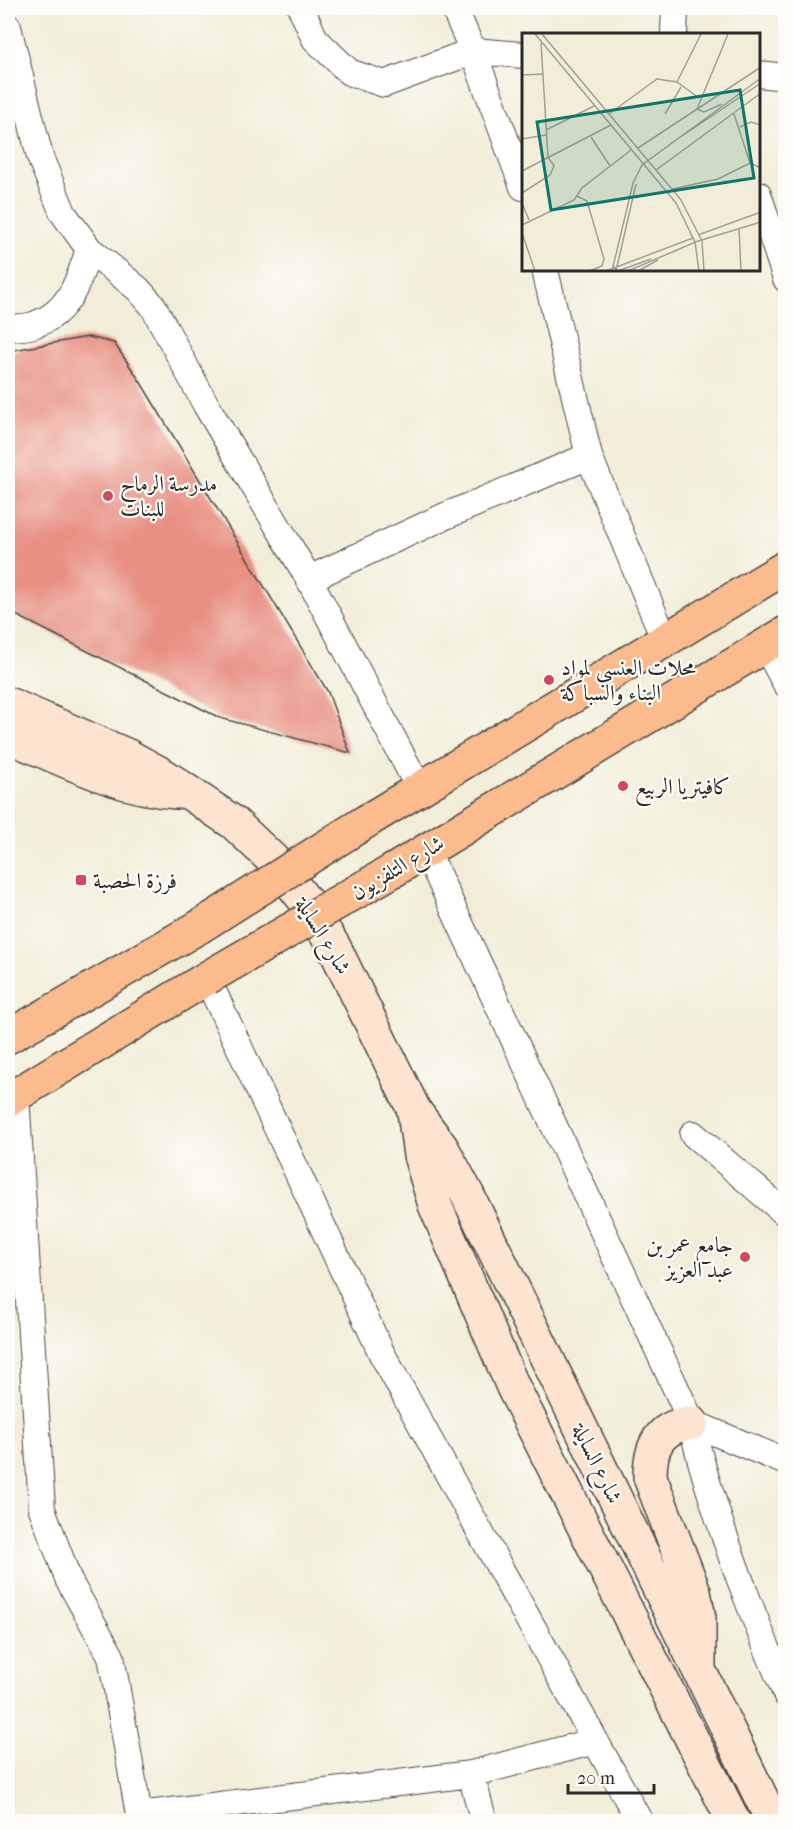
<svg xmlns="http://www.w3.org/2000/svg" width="793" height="1829" viewBox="0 0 793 1829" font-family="'IM FELL French Canon',Amiri,serif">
  <rect width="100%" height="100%" fill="#fdfcf7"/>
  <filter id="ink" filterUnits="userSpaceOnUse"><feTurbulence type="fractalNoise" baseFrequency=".0167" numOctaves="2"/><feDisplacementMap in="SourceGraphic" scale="12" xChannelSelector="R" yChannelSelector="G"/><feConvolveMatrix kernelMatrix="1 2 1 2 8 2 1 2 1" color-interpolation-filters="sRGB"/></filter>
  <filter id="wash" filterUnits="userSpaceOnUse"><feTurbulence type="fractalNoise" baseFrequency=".008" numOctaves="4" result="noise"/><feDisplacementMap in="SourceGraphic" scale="24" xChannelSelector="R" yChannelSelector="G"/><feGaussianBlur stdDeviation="1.35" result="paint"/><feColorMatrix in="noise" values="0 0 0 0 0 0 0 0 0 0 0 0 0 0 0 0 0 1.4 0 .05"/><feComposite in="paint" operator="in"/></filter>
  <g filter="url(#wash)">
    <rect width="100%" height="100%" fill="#f1edd8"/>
    <g id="blocks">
      <path fill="#e89183" d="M88 337 114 343 140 381 328 692 350 753 220 718 8 611V351Z"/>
    </g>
  </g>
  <g filter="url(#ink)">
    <use href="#blocks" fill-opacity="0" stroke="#494845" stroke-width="1.5"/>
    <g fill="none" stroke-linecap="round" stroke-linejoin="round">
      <defs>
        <path id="street" d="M301 8 315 39 349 72 384 84 473 51 523 55
          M454 8 473 51 523 187
          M8 27 40 157 63 213 89 249 138 289 153 306 206 405 309 579 419 788
          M674 34 675 8
          M758 74 786 77
          M758 194 786 279
          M545 270 589 456 665 641
          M8 328C17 327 28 328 36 324 70 312 79 280 89 249
          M309 579 443 517 589 456
          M765 645 786 684
          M426 850 692 1423C697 1452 706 1479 715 1507 735 1571 760 1632 786 1694
          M207 978 382 1354 640 1822
          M16 1095 42 1509 69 1581 111 1656 139 1815 136 1822
          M693 1134 786 1214
          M692 1423 786 1462
          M471 1774 484 1822
          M139 1815 471 1774 595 1741"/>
        <path id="secondary" d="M8 704 128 756 163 775 234 823 273 860 308 904 334 947 414 1110 442 1148 467 1194 773 1822
          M8 736C61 758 117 788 176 792
          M414 1112 420 1155 435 1205 513 1387 734 1822
          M692 1423C659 1426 650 1446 650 1477L694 1592 699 1618V1664"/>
        <path id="primary" d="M370 819 786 567
          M394 870 786 633
          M8 1037 199 927
          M8 1100 207 978"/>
      </defs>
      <use href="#street" stroke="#494845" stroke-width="28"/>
      <use href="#secondary" stroke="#494845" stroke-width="36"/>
      <use href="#primary" stroke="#494845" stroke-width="36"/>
      <use href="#street" stroke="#fff" stroke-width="26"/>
      <use href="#secondary" stroke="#fde4d1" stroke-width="33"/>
      <use href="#primary" stroke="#fbbb8d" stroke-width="33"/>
      <defs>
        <path id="primary-bridge" d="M199 927 370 819
          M207 978 394 870"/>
      </defs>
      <use href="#primary-bridge" stroke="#494845" stroke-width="36" stroke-linecap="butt"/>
      <use href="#primary-bridge" stroke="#fbbb8d" stroke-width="33"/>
    </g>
  </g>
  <g fill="#d1495b" stroke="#fdfcf7" stroke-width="2">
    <circle cx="108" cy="496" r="6"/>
    <circle cx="549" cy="680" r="6"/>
    <circle cx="623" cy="786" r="6"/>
    <rect x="75" y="874" width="12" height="12" rx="3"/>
    <circle cx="745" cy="1257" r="6"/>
  </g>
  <g text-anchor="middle" stroke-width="4.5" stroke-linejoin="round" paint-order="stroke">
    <g font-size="22" fill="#2b2b2b" stroke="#fdfcf7" text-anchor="start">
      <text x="120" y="491">مدرسة الرماح<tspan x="120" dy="25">للبنات</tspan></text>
      <text x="561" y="675">محلات العنسي لمواد<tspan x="561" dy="25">البناء والسباكة</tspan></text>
      <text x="635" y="794">كافيتريا الربيع</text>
      <text x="93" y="888">فرزة الحصبة</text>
      <text x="733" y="1252" text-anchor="end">جامع عمر بن<tspan x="733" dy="25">عبد العزيز</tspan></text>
    </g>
    <g font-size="22" fill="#2b2b2b" stroke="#fdfcf7">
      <text transform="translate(397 867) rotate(-31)" y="8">شارع التلفزيون</text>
      <text transform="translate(324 935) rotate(59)" y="8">شارع السايلة</text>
      <text transform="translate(598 1463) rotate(64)" y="8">شارع السايلة</text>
    </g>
  </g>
  <g transform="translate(522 33)">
    <rect width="238" height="238" fill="#f1edd8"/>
    <path fill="none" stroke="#a29f93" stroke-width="1.5" d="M13 1 154 170 173 209 239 189M20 1 159 167 180 208M0 42 22 41M155 49 179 1M175 76 206 1M175 76 182 79 200 71M87 81 135 46 155 49 177 65M143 81 159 54M212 81 228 130M218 94 229 89 239 92M24 97 72 73M69 104 88 133M0 106 24 102M148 111 239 50M116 115 239 34M134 137 239 60M0 138 89 92M150 156 196 146 228 130 239 135M0 160 28 142 32 133 26 124 19 10M55 163 65 168 82 226 80 233 67 238M0 170 7 187M0 192 52 167 60 155 109 117M217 196 219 238M0 200 13 238M176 202 239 179M180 208 182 238M153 218 173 209 177 238M84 238 171 205M90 238 111 150 120 132 239 45M94 238 114 151M96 238 129 226M106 238 155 217M116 238 136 227"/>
    <path fill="#0f766e" fill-opacity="0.15" stroke="#0f766e" stroke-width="3" d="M218 57 232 145 29 177 15 89Z"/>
    <rect width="238" height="238" fill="none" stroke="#2b2b2b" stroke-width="3"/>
  </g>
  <rect width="793" height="1829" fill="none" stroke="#fdfcf7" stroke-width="30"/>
  <path d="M568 1784v9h86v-9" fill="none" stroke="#2b2b2b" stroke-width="3"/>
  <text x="577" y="1784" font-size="18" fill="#2b2b2b" stroke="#fdfcf7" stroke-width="4.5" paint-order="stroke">20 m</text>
</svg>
